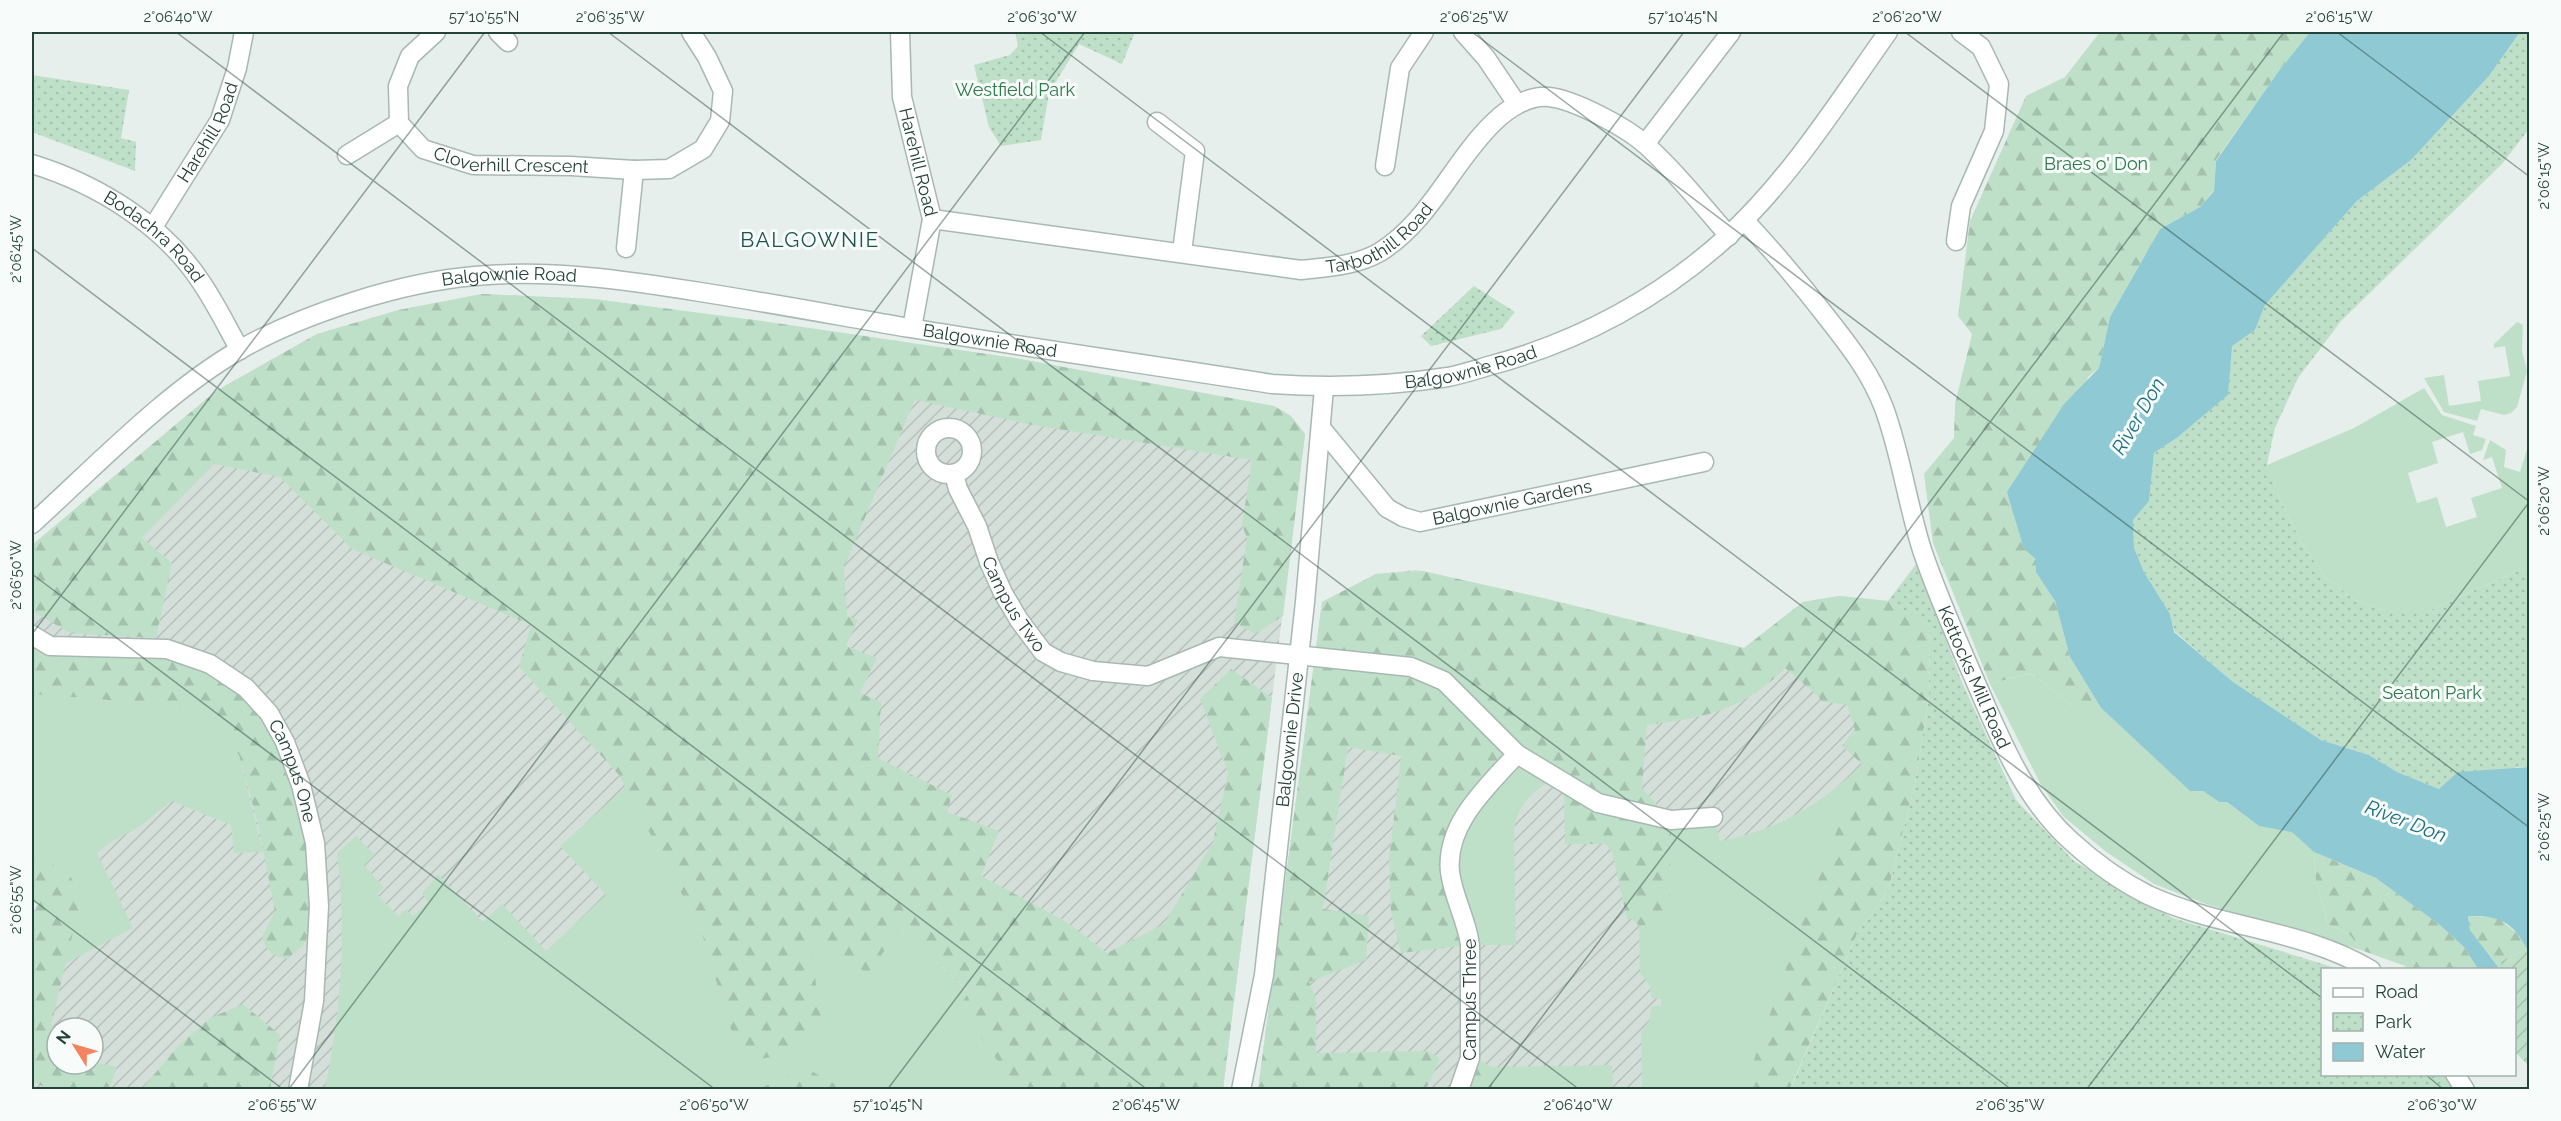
<svg xmlns="http://www.w3.org/2000/svg" width="2561" height="1121" viewBox="0 0 2561 1121" font-family="Raleway,sans-serif">
  <defs>
    <pattern id="industrial-furrows" width="10" height="10" patternUnits="userSpaceOnUse" patternTransform="scale(1.5)"><rect width="10" height="10" fill="#d4dfda"/><path d="M-1 1l2-2M0 10L10 0M9 11l2-2" fill="none" stroke="#b6c1bc"/></pattern>
    <pattern id="forest-firs" width="22" height="20" patternUnits="userSpaceOnUse" patternTransform="scale(1.5)"><rect width="22" height="20" fill="#bfe0c8"/><path d="M5 1l3.5 6h-7zM16 11l3.5 6h-7z" fill="#a4c1ad"/></pattern>
    <pattern id="park-dots" width="8" height="8" patternUnits="userSpaceOnUse" patternTransform="scale(1.5)"><rect width="8" height="8" fill="#bfe0c8"/><path d="M2 2h.1M6 6h.1" fill="none" stroke="#a4c1ad" stroke-width="1.8" stroke-linecap="round"/></pattern>
    <pattern id="garden-furrows" width="10" height="10" patternUnits="userSpaceOnUse" patternTransform="scale(1.5)"><rect width="10" height="10" fill="#bfe0c8"/><path d="M-1 1l2-2M0 10L10 0M9 11l2-2" fill="none" stroke="#a4c1ad"/></pattern>
  </defs>
  <rect width="100%" height="100%" fill="#e6efeb"/>
  <path fill="url(#industrial-furrows)" fill-rule="evenodd" d="M482 294 594 299 1014 358 1274 406 1291 416 1305 434 1223 1089 32 1090V917L37 904 32 902V545L216 391 317 334 399 310ZM57 1028H93V1064H57Z
    M1416 570 1543 598 1744 648 1803 602 1839 596 1888 601 1930 625 1790 1089 1258 1090 1322 602 1376 574Z"/>
  <path fill="#bfe0c8" d="M2517 322 2523 325 2522 351 2527 371 2517 407 2511 413 2504 415 2481 409 2477 421 2444 412 2424 378 2444 375 2449 406 2481 401 2478 381 2510 376 2505 346 2494 348V344Z
    M2424 388 2442 415 2476 426 2473 435 2486 439 2482 450 2470 454 2463 432 2432 442 2438 463 2408 473 2417 503 2437 497 2446 527 2477 517 2471 498 2502 488 2492 457 2483 460 2490 440 2506 450 2504 467 2520 472 2529 443V566L2429 611H2386L2355 600 2326 578 2303 546 2281 502 2267 465 2354 428Z
    M2031 673 2075 708H2101L2190 791H2203L2219 802H2227L2259 826 2292 831 2314 852 2316 881 2328 924 2350 935 2361 950 2206 904 2154 884 2105 851 2063 816 2040 783 1990 684Z
    M32 694 198 707 239 755 263 852 234 853 231 825 172 801 139 827 111 842 97 853 133 928 59 967 67 872 32 854Z
    M1517 754 1554 778C1533 792 1519 802 1514 829L1516 945H1470L1451 850Z
    M1862 764 1796 939 1744 1089H1642L1641 1032 1649 1021 1652 1006H1661V999L1652 998 1649 984 1640 973 1639 926 1669 921 1671 820 1713 817 1720 841C1774 832 1824 803 1862 764Z
    M626 787 701 930 741 1063 806 924 900 930 969 992 960 1007 1017 1089H844L804 1067 759 1089 325 1090C341 1007 347 936 337 853L356 836 375 855 364 865 384 887 377 894 398 916 406 909 413 916 428 902 422 894 438 874 483 922 502 904 546 951 606 895 560 846Z
    M1612 1065 1613 1089H1492V1067Z"/>
  <path fill="url(#forest-firs)" d="M2100 32H2310L2278 72 2216 160 2214 190 2200 207 2160 229 2110 317 2099 368 2088 377 2036 559 2037 572 2055 601 2070 657 2101 708H2075L2031 673 1990 684 1933 543 1924 474 1954 438 1955 404 1972 334 1958 316 1970 221 2026 96 2065 77Z
    M482 294 594 299 769 322 1014 358 1274 406 1291 416 1305 434 1283 616 1255 634 1234 622 1247 538 1242 525 1252 460 1033 425 915 400 844 567 847 616 858 620 846 646 877 658 860 693 881 702 878 758 952 795 947 812 999 831 981 876 1065 921 1107 953 1164 924 1213 842 1228 773 1200 699 1231 669 1272 698 1223 1089H1017L960 1007 969 991 900 930 867 974 807 925 822 1023 795 1052 741 1063 701 930 619 775 519 667 531 625 352 549 280 477 214 464 142 538 172 563 156 638 70 633 32 611V545L216 391 317 334 399 310Z
    M1423 571 1543 598 1744 648 1803 602 1839 596 1888 601 1930 625 1929 696 1915 784 1888 891 1857 934 1790 1089H1744L1796 939 1862 764 1842 746 1855 729 1847 705 1821 701 1819 697 1785 668C1744 711 1703 718 1647 725L1642 788 1671 820 1669 921 1639 926 1632 919H1627L1612 852 1606 844H1565L1564 784 1517 754 1451 850 1470 945 1401 953 1391 912 1389 860 1401 756 1348 747 1323 909 1369 916 1366 960 1309 982 1316 998V1053L1429 1051 1440 1059 1426 1089 1258 1090 1322 602 1376 574Z
    M32 635 50 646 144 647 246 688 285 742 319 906 303 946 287 959C272 956 267 952 262 937L275 911 258 824 239 755 198 707 32 694Z
    M2314 852 2376 878 2441 926 2464 947 2478 969H2407L2405 966 2361 950 2350 935 2328 924 2316 881Z
    M32 854 67 872 82 894 51 1026 57 1029V1064H93V1062L117 1067 109 1089H48L32 1081V919L37 904 32 902Z
    M2468 916 2497 917 2520 936 2527 949 2501 961 2504 969H2497L2498 967 2470 930Z
    M243 1004 280 1035 270 1089H142L178 1046 210 1018Z
    M1476 1058 1492 1067V1089L1469 1090Z
    M804 1067 844 1089H759Z"/>
  <path fill="url(#park-dots)" d="M1015 32H1135L1122 64 1079 44 1049 93 1041 140 1001 146 989 127 974 65 1010 55 1018 46Z
    M2520 32H2529V129L2502 164 2341 321 2298 378 2275 428 2267 464 2281 502 2303 546 2326 578 2355 600 2386 611H2429L2529 566V767H2518L2439 789 2397 772 2369 755 2321 740 2233 682 2174 631 2170 614 2144 572 2134 548 2133 520 2149 501 2154 453 2178 437 2228 395 2231 346 2255 330 2265 305 2357 201 2411 160 2489 76Z
    M32 75 129 90 121 138 136 142 135 171 32 132Z
    M1474 286 1515 312 1501 329 1431 346 1421 336Z
    M1917 563 1961 680 2016 800 2074 861 2173 918 2339 969 2322 970V1074L2443 1075 2453 1089 1790 1090 1857 934 1888 891 1915 784 1929 696 1930 625 1888 601Z"/>
  <path fill="url(#garden-furrows)" d="M2529 948V1066L2515 1052 2514 970 2501 969V961Z"/>
  <path fill="#8ec9d4" d="M2310 32H2520L2489 76 2411 160 2357 201 2265 305 2255 330 2232 346 2228 395 2178 437 2154 453 2149 501 2133 520 2134 548 2144 572 2170 614 2174 632 2233 682 2321 740 2369 755 2397 772 2439 789 2458 772 2529 767V948L2527 949C2513 921 2497 915 2468 916L2470 930 2498 967 2497 969H2478L2464 947 2441 926 2376 878 2314 852 2292 832 2259 826 2227 802H2219L2203 791H2190L2101 708 2070 657 2055 601 2036 572V559L2024 549 2007 492 2064 404 2099 368 2110 317 2160 229 2200 207 2214 191 2216 161 2278 72Z"/>
  <g fill="none" stroke-linecap="round" stroke-linejoin="round">
    <defs>
      <g id="minor">
        <path id="s1" d="M436 32 410 56 398 86 399 123 423 149 473 165 571 166 634 170 669 169 703 149 720 121 723 91 707 57 691 32"/>
        <path d="M498 32 508 42"/>
        <path id="s2" d="M900 32 902 97 932 219 912 328"/>
        <path d="M1463 32 1486 58 1517 104"/>
        <path d="M1157 122 1195 151 1182 252"/>
        <path d="M1645 144 1731 32"/>
        <path d="M347 155 399 123"/>
        <path id="s3" d="M32 164C97 184 163 224 201 282 216 304 227 327 240 350"/>
        <path d="M1385 166 1400 68 1424 32"/>
        <path id="s4" d="M932 219 1301 270C1327 267 1356 266 1380 252 1430 221 1452 163 1493 123 1507 109 1528 95 1549 97 1575 100 1626 127 1646 145 1676 172 1702 205 1729 236"/>
        <path id="s5" d="M1744 220C1774 252 1802 285 1829 320 1851 348 1871 374 1884 408 1901 454 1907 503 1922 550 1936 592 1955 635 1973 676 1999 735 2022 797 2071 841 2094 862 2120 881 2148 895 2219 928 2303 929 2371 970"/>
        <path id="s6" d="M153 227 220 120 237 68 244 32"/>
        <path d="M1956 241 1961 206 1994 131 1999 84 1981 47 1961 32"/>
        <path d="M626 248 634 170"/>
        <circle cx="949" cy="451" r="23"/>
        <path id="s7" d="M1321 428 1387 508 1403 517 1420 522 1704 462"/>
        <path id="s8" d="M954 474 958 489 977 526 989 562 1003 593 1019 620 1043 652 1061 662 1093 671 1148 676 1219 647 1411 667 1444 681 1517 754 1598 803 1671 820 1713 817"/>
        <path id="s9" d="M32 524C95 467 167 391 241 349 305 313 402 282 475 276 550 269 625 280 700 292 770 303 840 316 910 328 1030 348 1151 365 1272 384 1331 388 1390 386 1448 377 1463 374 1478 369 1492 365 1580 341 1662 297 1729 235 1792 176 1839 101 1888 32"/>
        <path id="s10" d="M32 635 50 646 167 649 210 664 246 688 269 713 285 742 301 785 315 843 319 906 314 1001 298 1090"/>
        <path d="M2455 1074 2465 1090"/>
        <path id="s11" d="M1241 1090 1264 975 1305 602 1324 388"/>
        <path id="s12" d="M1459 1090 1470 1058V945C1467 920 1453 897 1450 872 1445 824 1487 787 1517 754"/>
      </g>
    </defs>
    <use href="#minor" stroke="#a8b8b2" stroke-width="21"/>
    <use href="#minor" stroke="#fff" stroke-width="18"/>
  </g>
  <path fill="none" stroke="#24423a" stroke-width="1.5" stroke-opacity="0.45" d="M176 32 1580 1090M608 32 2012 1090M1040 32 2322 998M1472 32 2530 828M1905 32 2530 502M2337 32 2530 177M32 248 1148 1090M32 574 716 1090M32 634 485 32M32 899 284 1090M2425 1074 2444 1090M288 1090 1085 32M887 1090 1684 32M1487 1090 2284 32M2086 1090 2530 501"/>
  <g text-anchor="middle" stroke-width="6" stroke-linejoin="round" paint-order="stroke">
    <g font-size="18" fill="#2d7a4b" stroke="#f7fbf9">
      <text x="1015" y="96">Westfield Park</text>
      <text x="2096" y="170">Braes o' Don</text>
      <text x="2432" y="699">Seaton Park</text>
    </g>
    <g font-size="18" fill="#24423a" stroke="#f7fbf9">
      <text dy="6" stroke="none"><textPath href="#s6" startOffset="110">Harehill Road</textPath></text>
      <text dy="6" stroke="none"><textPath href="#s1" startOffset="230">Cloverhill Crescent</textPath></text>
      <text dy="6" stroke="none"><textPath href="#s2" startOffset="132">Harehill Road</textPath></text>
      <text dy="6" stroke="none"><textPath href="#s4" startOffset="460">Tarbothill Road</textPath></text>
      <text dy="6" stroke="none"><textPath href="#s3" startOffset="144">Bodachra Road</textPath></text>
      <text dy="6" stroke="none"><textPath href="#s9" startOffset="554">Balgownie Road</textPath></text>
      <text dy="6" stroke="none"><textPath href="#s9" startOffset="1040">Balgownie Road</textPath></text>
      <text dy="6" stroke="none"><textPath href="#s9" startOffset="1526">Balgownie Road</textPath></text>
      <text dy="6" stroke="none"><textPath href="#s7" startOffset="234">Balgownie Gardens</textPath></text>
      <text dy="6" stroke="none"><textPath href="#s8" startOffset="144">Campus Two</textPath></text>
      <text dy="6" stroke="none"><textPath href="#s5" startOffset="520">Kettocks Mill Road</textPath></text>
      <text dy="6" stroke="none"><textPath href="#s11" startOffset="354">Balgownie Drive</textPath></text>
      <text dy="6" stroke="none"><textPath href="#s10" startOffset="324">Campus One</textPath></text>
      <text dy="6" stroke="none"><textPath href="#s12" startOffset="92">Campus Three</textPath></text>
    </g>
    <g font-size="20" font-style="italic" fill="#1c6f80" stroke="#f7fbf9">
      <text transform="translate(2138 416) rotate(-60)" y="7">River Don</text>
      <text transform="translate(2406 821) rotate(21)" y="7">River Don</text>
    </g>
    <g font-size="21" letter-spacing="1.5" fill="#1f5548" stroke="#f7fbf9">
      <text x="810" y="247">BALGOWNIE</text>
    </g>
  </g>
  <rect width="2561" height="1121" fill="none" stroke="#f7fbf9" stroke-width="66"/>
  <rect x="2321" y="968" width="195" height="108" fill="#f7fbf9" stroke="#a3b1ad" stroke-width="1.5"/>
  <rect x="2333" y="988" width="30" height="9" fill="#ffffff" stroke="#a3b1ad" stroke-width="1.5"/>
  <text x="2375" y="998" font-size="18" fill="#24423a">Road</text>
  <rect x="2333" y="1013" width="30" height="18" fill="url(#park-dots)" stroke="#a3b1ad" stroke-width="1.5"/>
  <text x="2375" y="1028" font-size="18" fill="#24423a">Park</text>
  <rect x="2333" y="1043" width="30" height="18" fill="#8ec9d4" stroke="#a3b1ad" stroke-width="1.5"/>
  <text x="2375" y="1058" font-size="18" fill="#24423a">Water</text>
  <g transform="translate(75 1046) rotate(307)"><circle r="28" fill="#f7fbf9" stroke="#a3b1ad" stroke-width="1.5"/>
  <path d="M0-4.5L10 22L0 15L-10 22Z" fill="#f4845f"/>
  <text y="-9" font-size="16" font-weight="bold" text-anchor="middle" fill="#24423a">N</text>
  </g>
  <rect x="33" y="33" width="2495" height="1055" fill="none" stroke="#24423a" stroke-width="2"/>
  <g font-size="15" text-anchor="middle" fill="#24423a">
    <text x="178" y="22">2°06'40"W</text>
    <text x="484" y="22">57°10'55"N</text>
    <text x="610" y="22">2°06'35"W</text>
    <text x="1042" y="22">2°06'30"W</text>
    <text x="1474" y="22">2°06'25"W</text>
    <text x="1683" y="22">57°10'45"N</text>
    <text x="1907" y="22">2°06'20"W</text>
    <text x="2339" y="22">2°06'15"W</text>
    <text transform="translate(2544 176) rotate(-90)" y="5">2°06'15"W</text>
    <text transform="translate(16 249) rotate(-90)" y="5">2°06'45"W</text>
    <text transform="translate(2544 501) rotate(-90)" y="5">2°06'20"W</text>
    <text transform="translate(16 575) rotate(-90)" y="5">2°06'50"W</text>
    <text transform="translate(2544 827) rotate(-90)" y="5">2°06'25"W</text>
    <text transform="translate(16 900) rotate(-90)" y="5">2°06'55"W</text>
    <text x="282" y="1110">2°06'55"W</text>
    <text x="714" y="1110">2°06'50"W</text>
    <text x="888" y="1110">57°10'45"N</text>
    <text x="1146" y="1110">2°06'45"W</text>
    <text x="1578" y="1110">2°06'40"W</text>
    <text x="2010" y="1110">2°06'35"W</text>
    <text x="2442" y="1110">2°06'30"W</text>
  </g>
</svg>
